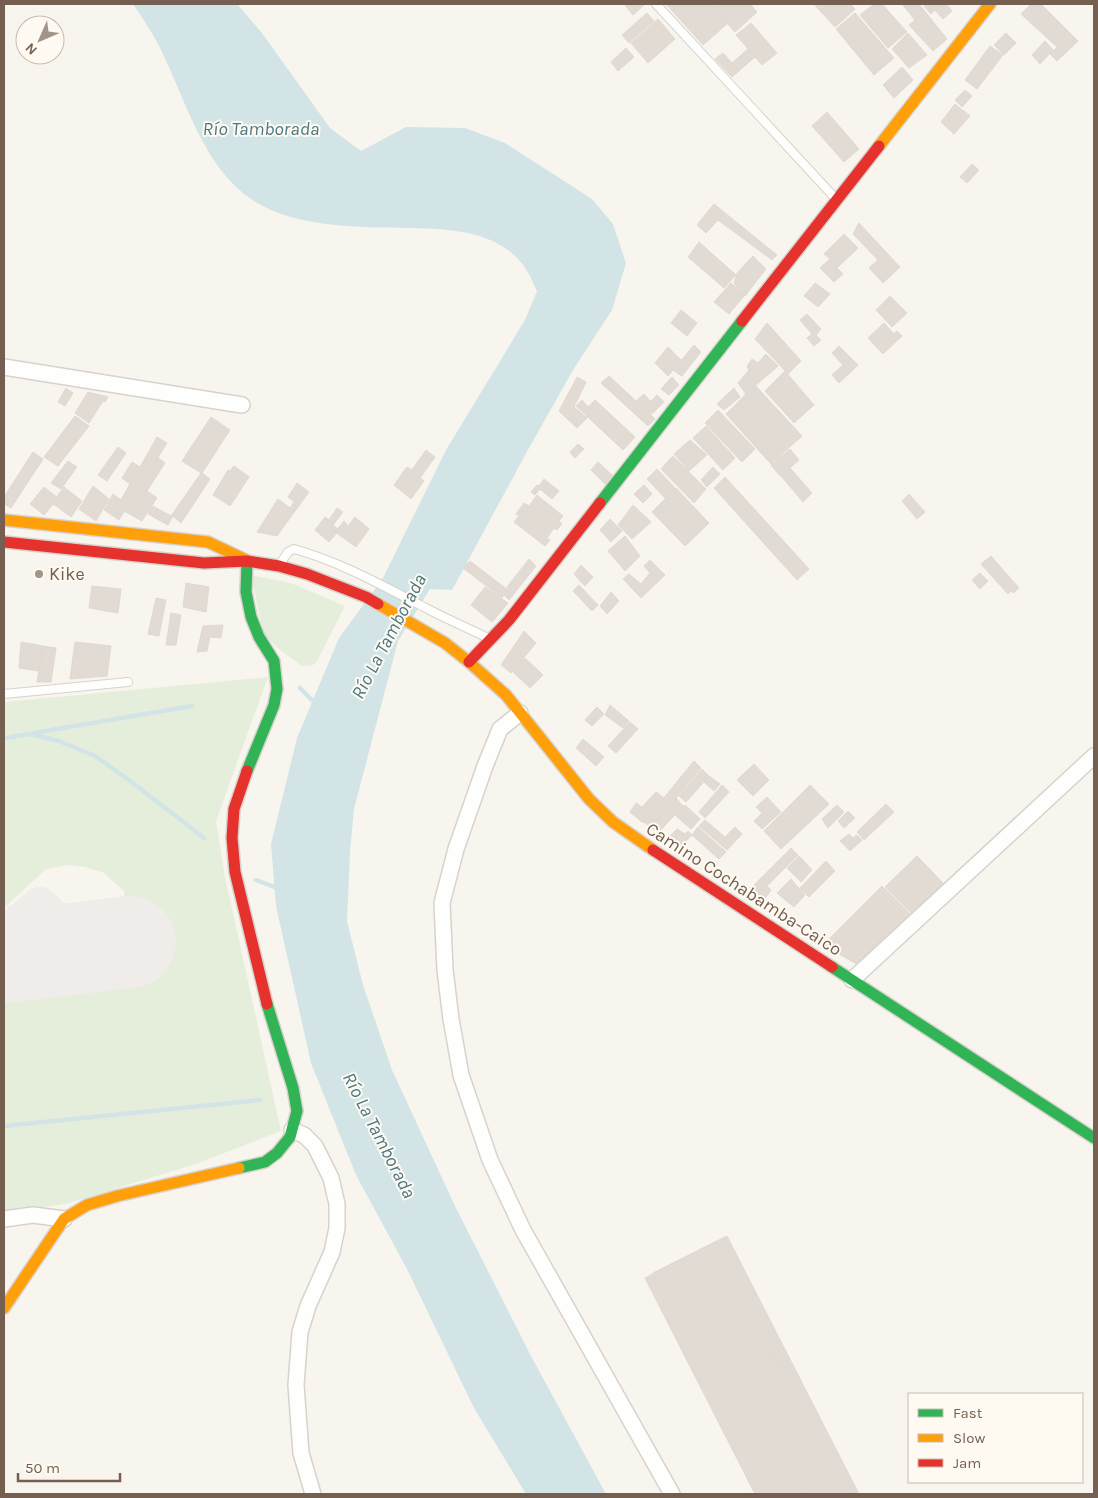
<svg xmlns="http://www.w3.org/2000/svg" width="1098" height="1498" viewBox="0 0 1098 1498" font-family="Karla,sans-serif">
  <rect width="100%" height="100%" fill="#f8f5ee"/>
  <path fill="#e5eeda" d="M255 576 291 583 345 606 317 661 313 665 307 666H302L280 650 263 633 252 579Z
    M268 677 216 821 225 877 281 1131 196 1164 65 1204 4 1212V1003L136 986 124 891 104 873 85 867 68 865 46 869 4 908V702Z"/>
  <path fill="#d2e4e6" d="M133 4H237L262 33 330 128 361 151 406 127 465 128 505 143 592 199 613 224 626 263 612 310 573 370 529 448 452 590 430 589 398 641 354 809 350 852 347 921 363 985 392 1070 456 1208 531 1356 606 1494H526L474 1408 407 1269 356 1175 311 1063 276 906 271 844 297 738 339 638 383 578 446 450 525 320 537 291C531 278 526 266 515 256 479 221 410 230 363 227 326 225 286 221 254 201 201 167 185 95 157 42 150 29 141 16 133 4Z"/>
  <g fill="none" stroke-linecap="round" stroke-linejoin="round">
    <path stroke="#d2e4e6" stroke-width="4.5" d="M300 688 315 703
      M34 733 192 706
      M4 738 31 734 59 741 95 756 133 783 204 838
      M256 880 280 889
      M4 1126 260 1100"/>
    <path stroke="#efecea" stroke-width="38" d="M4 936 40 906 55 921"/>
    <path stroke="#efecea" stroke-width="92" d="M4 957 130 942"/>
  </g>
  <path fill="#e1dbd4" stroke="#e0d9d1" d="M624 4H645L633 15Z
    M666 4H710L728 23 703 45Z
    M710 4H750L757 12 735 32Z
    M814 4H850L855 9 835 27Z
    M874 4H882L907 32 888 48 860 15Z
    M902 4H919L947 39 933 51 909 25 915 20Z
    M927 4H946L952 11 943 19 935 10 931 14 924 6Z
    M1031 4H1041L1078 41 1057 61 1050 54 1057 47 1021 14Z
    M647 13 654 21 629 43 622 35Z
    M855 13 894 58 874 75 836 29Z
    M658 19 675 39 648 63 631 43Z
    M751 23 777 53 762 65 736 35Z
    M908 33 927 55 909 68 892 49Z
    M1006 33 1016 43 1004 55 994 45Z
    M1045 41 1053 50 1040 64 1032 55Z
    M990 46 1003 55 977 89 965 80Z
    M626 48 634 57 618 71 611 62Z
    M748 49 755 57 732 77 715 59 723 53 732 63Z
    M902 67 913 80 894 98 883 85Z
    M965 90 972 96 962 107 955 100Z
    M955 104 970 116 954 134 941 122Z
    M827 112 859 149 844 162 812 126Z
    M972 164 979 170 967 183 960 177Z
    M714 204 777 255 772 260 718 220 706 233 697 225Z
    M859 223 900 267 883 283 869 268 878 260 853 234Z
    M844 234 858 248 837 268 843 274 834 282 820 268 830 259 824 254Z
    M699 242 736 275 724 288 688 257Z
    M753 256 766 269 745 296 734 284 737 273Z
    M731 283 744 296 729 314 714 302Z
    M815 283 830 294 818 307 804 296Z
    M890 296 907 313 892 327 876 310Z
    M681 310 697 323 687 336 671 323Z
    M807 314 821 329 816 335 821 340 814 346 807 338 812 334 800 320Z
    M767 323 801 361 788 374 755 339Z
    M884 323 894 334 897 331 902 336 883 354 868 338Z
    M694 345 701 352 682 376 673 370Z
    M839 346 858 365 839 383 832 375 843 365 832 353Z
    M668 347 681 360 668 376 655 363Z
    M766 354 778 366 746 394 738 383 749 370 747 366 752 359 758 363Z
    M785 371 814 405 794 423 765 391Z
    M609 376 636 401 644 394 650 401 644 408 655 419 648 426 601 383Z
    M577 377 586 382 574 407 587 418 577 428 559 411Z
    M672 377 679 385 669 395 661 389Z
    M755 385 802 436 771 464 726 414Z
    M66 388 73 393 65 406 58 402Z
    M734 388 740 397 724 410 717 404Z
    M88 392 108 397 105 402 103 401 89 423 75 413Z
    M657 395 664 402 652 414 644 408Z
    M582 400 588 407 595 400 635 437 623 450 576 406Z
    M718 410 755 449 742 462 705 423Z
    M75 416 89 426 58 466 44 457Z
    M211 417 230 430 202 473 210 479 181 523 173 516 168 525 148 514 153 506 171 516 201 473 182 461Z
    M706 426 735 458 723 470 693 438Z
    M157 437 167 443 119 520 104 510 113 494 121 500 130 484 122 478 132 462 140 467Z
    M690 440 707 455 689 471 674 454Z
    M578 444 584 449 575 458 570 452Z
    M118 447 126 453 107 481 98 475Z
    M790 449 799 460 780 476 771 465Z
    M426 450 435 457 420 478 424 481 411 499 394 485 407 467 412 470Z
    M33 452 43 459 11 508 4 504V497Z
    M673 456 706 489 694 503 661 469Z
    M157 457 165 463 147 491 157 498 142 521 124 511Z
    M68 461 77 467 61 489 51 483Z
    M598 462 614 477 606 485 591 470Z
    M234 466 249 477 230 506 213 495 228 470 230 471Z
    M713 467 720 474 707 487 701 480Z
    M790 468 812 493 803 502 781 476Z
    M657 469 675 488 665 498 647 479Z
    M725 477 809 569 797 580 714 488Z
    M544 479 559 491 552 499 540 489 535 495 531 492 537 485 539 486Z
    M297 483 309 492 277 536 257 532 278 499 290 508 294 502 288 497Z
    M644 485 652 494 643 503 634 494Z
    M93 486 109 499 96 521 79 509Z
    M44 487 58 498 44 515 30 504Z
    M64 487 82 501 71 517 52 503Z
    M676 488 709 523 685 546 652 512Z
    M909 494 925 512 917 519 902 501Z
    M537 495 563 516 559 521 562 524 557 530 554 528 547 538 550 540 545 546 514 522 519 516 516 514 524 503 529 506Z
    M633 505 651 522 632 539 618 525Z
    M337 508 343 512 333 525 339 530 329 542 315 530 325 517 329 520Z
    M355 517 369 529 356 547 335 532 344 521 348 526Z
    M610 519 622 531 611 542 600 530Z
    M625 536 640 556 625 571 608 551Z
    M991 556 1019 588 1013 593 1011 591 1008 594 981 564Z
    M529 559 536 566 509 600 504 595 509 590 507 587Z
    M650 560 665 575 641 598 623 579 629 574 641 584 650 573 644 566Z
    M470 561 508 590 502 598 463 568Z
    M581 565 593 577 585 586 574 574Z
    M980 573 988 581 980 589 972 580Z
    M186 583 209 587 206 612 183 607Z
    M579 585 598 605 592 611 573 591Z
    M92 586 121 589 118 613 89 608Z
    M485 587 508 603 492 622 471 605Z
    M611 592 619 601 607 614 600 606Z
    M156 598 166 600 159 636 148 634Z
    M171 613 181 615 176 645H166Z
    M223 625 221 638 210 637 207 651 197 652 203 626Z
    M524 631 536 643 511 673 501 665Z
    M21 642 43 646 39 671 19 668Z
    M75 642 111 646 107 676 70 679Z
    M43 646 56 648 51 682H37Z
    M525 658 543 675 530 688 512 671Z
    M610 705 629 721 623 728 605 715Z
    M597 707 604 714 592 726 585 720Z
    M630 722 638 729 616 753 608 746Z
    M583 739 604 757 596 766 576 748Z
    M694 761 701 768 651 828 644 822Z
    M754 764 769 780 753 796 737 780Z
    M702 769 709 776 686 802 679 796Z
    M709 776 720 784 714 791 704 782Z
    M722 785 729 792 705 818 699 812Z
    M810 785 829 804 781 849 764 831Z
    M656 792 664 798 643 823 630 812 636 803 642 807Z
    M767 797 781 812 762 829 754 821 762 813 756 807Z
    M676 798 683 806 658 833 651 827Z
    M886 804 894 812 864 840 857 832Z
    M685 805 700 819 691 829 675 815Z
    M837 805 844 812 828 828 822 819Z
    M848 811 855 818 844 828 838 821Z
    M705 820 725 837 735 827 742 834 727 850 699 826Z
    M698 827 726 852 719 859 692 835Z
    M677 829 685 834 688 831 692 835 680 847 668 838Z
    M849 834 853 838 857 835 862 840 850 851 840 841Z
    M791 848 798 855 767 886 771 890 764 900 751 888Z
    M799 856 812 870 801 882 787 868Z
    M917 856 944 884 913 915 885 887Z
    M826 861 835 871 809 897 800 888Z
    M791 879 805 895 794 907 777 893Z
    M882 886 911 915 860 966 823 945Z
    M727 1236 859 1494H811L753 1381 781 1367 773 1352 745 1367 689 1255Z
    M717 1241 773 1352 847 1494H766L653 1273Z
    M681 1259 738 1371 716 1382 724 1396 745 1385 801 1494H755L645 1278Z"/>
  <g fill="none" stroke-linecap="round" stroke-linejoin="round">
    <defs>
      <path id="lane" d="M656 4 836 199
        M280 564 288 552 294 549C341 562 383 586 426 608 446 619 468 628 488 638
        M4 694 128 682"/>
      <path id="street" d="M4 367 242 405
        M520 713 500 729 485 766 456 849 442 903 445 970 451 1019 461 1075 490 1160 523 1230 672 1494
        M852 980 1094 756
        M292 1130 304 1135 315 1146 331 1178 337 1204V1228L332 1252 308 1306 300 1332 296 1385 301 1453 313 1494
        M4 1219 33 1215 64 1219"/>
      <path id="fast" d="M600 503 742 321
        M247 771 274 705 277 689 274 661 259 637 251 617 246 592 247 561
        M832 967 1094 1138
        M239 1168 265 1162 277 1153 290 1137 297 1111 293 1088 267 1004"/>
      <path id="slow" d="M879 146 990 4
        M4 520 208 542 246 560
        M378 604 445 643 469 662 506 695 589 799 613 822 653 850
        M4 1308 64 1219 87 1205 117 1196 239 1168"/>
      <path id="jam" d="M742 321 879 146
        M4 542 204 563 247 561 279 566 307 574 366 597 378 604
        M469 662 509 620 600 503
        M247 771 234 809 232 838 235 872 267 1004
        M653 850 832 967"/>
    </defs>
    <use href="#lane" stroke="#d7d2cd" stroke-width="10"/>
    <use href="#street" stroke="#d7d2cd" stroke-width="18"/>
    <use href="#fast" stroke="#d8d2cc" stroke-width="14"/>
    <use href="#slow" stroke="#d8d2cc" stroke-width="14"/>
    <use href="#jam" stroke="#d8d2cc" stroke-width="14"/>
    <use href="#lane" stroke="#fefefc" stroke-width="8"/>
    <use href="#street" stroke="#fefefc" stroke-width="15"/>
    <use href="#fast" stroke="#30b455" stroke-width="11"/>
    <use href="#slow" stroke="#ff9f0a" stroke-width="11"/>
    <use href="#jam" stroke="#e5322d" stroke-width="11"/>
  </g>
  <circle fill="#a29487" stroke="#fefaf2" stroke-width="2" cx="39" cy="574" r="5"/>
  <g text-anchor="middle" stroke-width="4" stroke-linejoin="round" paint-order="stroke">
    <g font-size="18" fill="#745f50" stroke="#fefaf2" text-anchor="start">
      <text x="49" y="580">Kike</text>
    </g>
    <g font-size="18" fill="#745f50" stroke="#fefaf2">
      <text transform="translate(744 889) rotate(33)" y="6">Camino Cochabamba-Caico</text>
    </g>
    <g font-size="19" font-style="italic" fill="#4c7885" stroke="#fefaf2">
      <text x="261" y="135">Río Tamborada</text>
      <text transform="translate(388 636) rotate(-62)" y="7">Río La Tamborada</text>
      <text transform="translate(380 1135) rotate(63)" y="7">Río La Tamborada</text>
    </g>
  </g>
  <rect width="1098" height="1498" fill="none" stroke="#745f50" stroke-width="10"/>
  <rect x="908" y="1393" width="175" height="90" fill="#fefaf2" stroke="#c7bcb1"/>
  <rect x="918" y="1409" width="25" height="8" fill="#30b455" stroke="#c7bcb1"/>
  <text x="953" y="1418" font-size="15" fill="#745f50">Fast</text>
  <rect x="918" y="1434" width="25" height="8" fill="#ff9f0a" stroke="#c7bcb1"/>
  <text x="953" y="1443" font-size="15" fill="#745f50">Slow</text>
  <rect x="918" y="1459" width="25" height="8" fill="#e5322d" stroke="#c7bcb1"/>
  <text x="953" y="1468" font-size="15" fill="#745f50">Jam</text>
  <g transform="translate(40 40) rotate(225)"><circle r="24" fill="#fefaf2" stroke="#c7bcb1"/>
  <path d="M0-4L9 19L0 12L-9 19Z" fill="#a29487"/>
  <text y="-8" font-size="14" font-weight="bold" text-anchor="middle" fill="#745f50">N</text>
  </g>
  <path d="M18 1473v8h102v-8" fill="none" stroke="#745f50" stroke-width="2.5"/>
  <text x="25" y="1473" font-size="15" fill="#745f50" stroke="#fefaf2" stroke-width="4" paint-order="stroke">50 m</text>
</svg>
